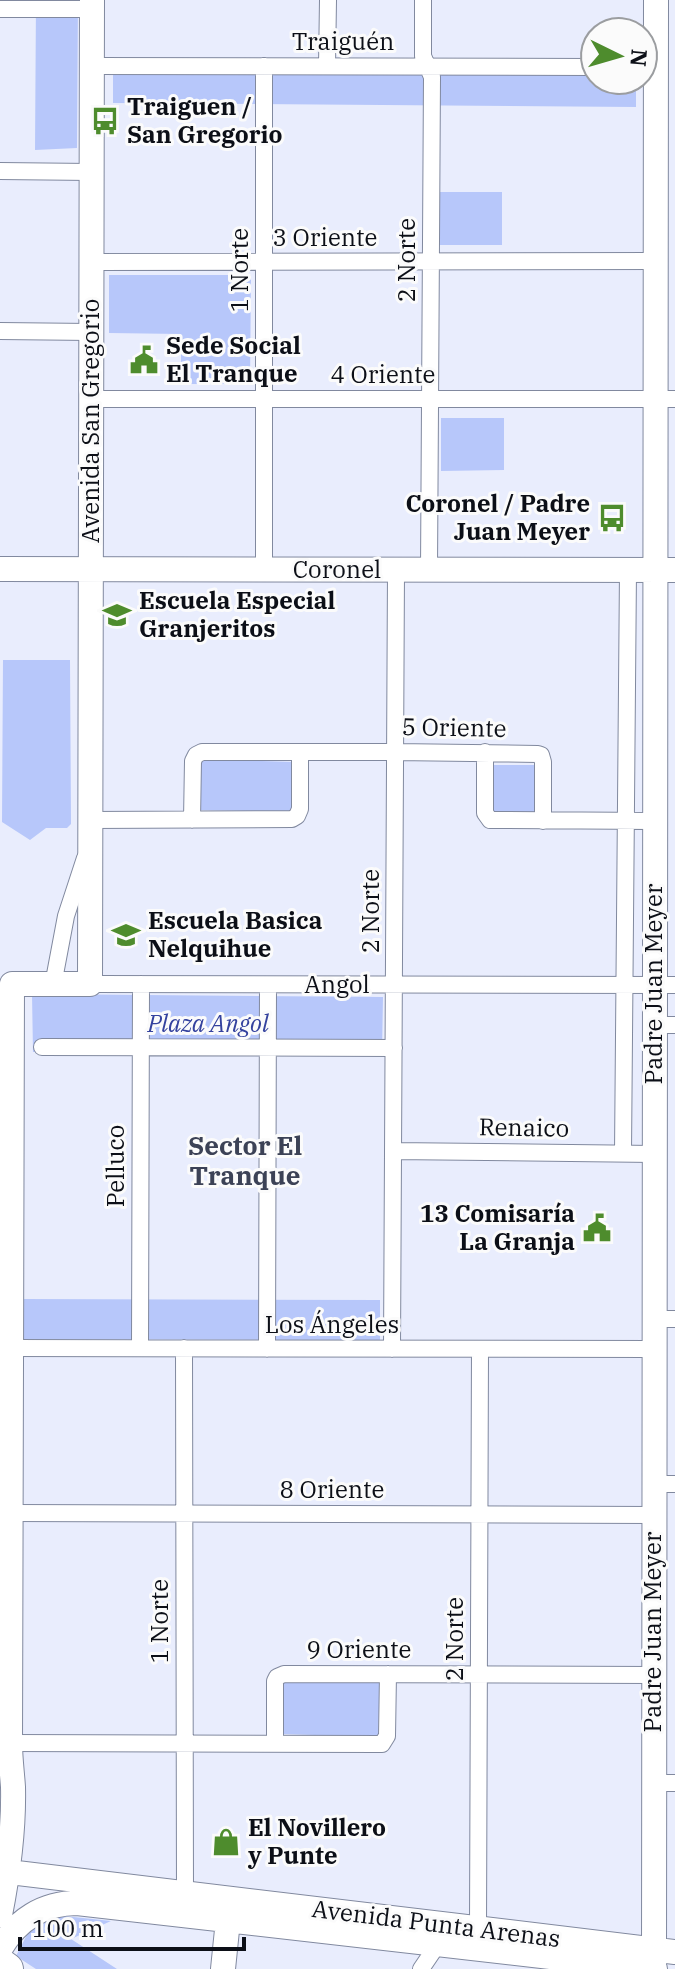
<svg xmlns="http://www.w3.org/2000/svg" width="675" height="1969" viewBox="0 0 675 1969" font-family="'IBM Plex Serif',serif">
  <rect width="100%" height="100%" fill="#e9edfd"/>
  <path fill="#b7c7fa" d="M36 0H78L77 148 35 150Z
    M113 71 595 75V80H636V107L113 103Z
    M439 192H502V245H439Z
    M109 275H251L250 384H181V334L109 333Z
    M441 418H504V470L441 471Z
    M3 660H70L71 824 67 828H46L30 840 2 822Z
    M201 759 295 762 293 812 200 810Z
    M492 765H537L538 814 492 815Z
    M32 994 383 997 382 1054 33 1052Z
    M24 1299 380 1300V1340L24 1339Z
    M284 1678 380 1680 378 1737 282 1734Z
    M55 1915 111 1921 71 1939 117 1969H36L16 1956 31 1927Z"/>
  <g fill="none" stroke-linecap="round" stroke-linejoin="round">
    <defs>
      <path id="street" d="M423 0V56L432 77 429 570
        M0 9H92
        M91 66 595 67
        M327 66 328 0
        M0 171 91 172
        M91 262 656 261
        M0 331 91 332
        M91 399H675
        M264 570V66
        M485 752V813L490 820 654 821
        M90 820 292 819 297 816 300 809V752
        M192 820 193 761 196 755 202 752H395L538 754 541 755 543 762V821
        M90 984 675 985
        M53 985 66 916 85 858
        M654 1025H675
        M42 1047 394 1048
        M393 1151 654 1154
        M623 1153 628 570
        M654 1319H675
        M11 1348 654 1349
        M140 1348 141 984
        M184 1348 185 1893
        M267 1349 268 985
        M392 1349 396 571
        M653 1484H675
        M11 1513 653 1515
        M10 1743 382 1744 387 1736 388 1674
        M275 1744V1681L277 1677 284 1674 654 1675
        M653 1783H675
        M478 1929 480 1349
        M421 1969 438 1944"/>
      <path id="secondary" d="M0 569 675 570
        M0 1871 675 1952
        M0 1915C8 1874 14 1829 13 1787 12 1772 10 1758 10 1743L12 984H90L92 0
        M0 1949C17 1920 43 1903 77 1903L655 1969
        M223 1969 228 1920 224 1906
        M654 1969 656 0"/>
      <path id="highway" d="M0 1964 7 1969"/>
    </defs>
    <use href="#street" stroke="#81899f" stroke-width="18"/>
    <use href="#secondary" stroke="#81899f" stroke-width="26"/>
    <use href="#highway" stroke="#81899f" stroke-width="34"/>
    <use href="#street" stroke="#fff" stroke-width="16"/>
    <use href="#secondary" stroke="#fff" stroke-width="24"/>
    <use href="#highway" stroke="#fff" stroke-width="32"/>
  </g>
  <defs>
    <symbol id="bus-bare" viewBox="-9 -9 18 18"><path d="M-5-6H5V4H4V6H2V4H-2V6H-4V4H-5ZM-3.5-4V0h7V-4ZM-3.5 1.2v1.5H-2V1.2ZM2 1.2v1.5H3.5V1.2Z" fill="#4e8c2d" stroke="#fbfbfb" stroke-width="2.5" paint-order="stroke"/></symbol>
    <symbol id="civic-bare" viewBox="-9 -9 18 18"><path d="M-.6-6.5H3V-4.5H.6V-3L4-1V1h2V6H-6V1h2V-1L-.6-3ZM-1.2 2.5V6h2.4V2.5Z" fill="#4e8c2d" stroke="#fbfbfb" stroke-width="2.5" paint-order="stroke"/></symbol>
    <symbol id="school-bare" viewBox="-9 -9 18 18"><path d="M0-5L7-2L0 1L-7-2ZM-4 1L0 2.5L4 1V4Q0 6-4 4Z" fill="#4e8c2d" stroke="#fbfbfb" stroke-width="2.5" paint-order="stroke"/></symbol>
    <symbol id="shop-bare" viewBox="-9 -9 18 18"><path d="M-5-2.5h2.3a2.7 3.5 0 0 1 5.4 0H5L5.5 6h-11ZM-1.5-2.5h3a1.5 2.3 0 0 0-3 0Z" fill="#4e8c2d" stroke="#fbfbfb" stroke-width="2.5" paint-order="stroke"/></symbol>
  </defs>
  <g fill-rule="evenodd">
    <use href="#bus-bare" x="85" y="101" width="40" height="40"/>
    <use href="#civic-bare" x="124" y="340" width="40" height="40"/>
    <use href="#bus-bare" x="592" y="498" width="40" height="40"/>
    <use href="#school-bare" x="97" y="595" width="40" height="40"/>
    <use href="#school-bare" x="106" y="915" width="40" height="40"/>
    <use href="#civic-bare" x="577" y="1208" width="40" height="40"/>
    <use href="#shop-bare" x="206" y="1822" width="40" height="40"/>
  </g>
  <g text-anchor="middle" stroke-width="6" stroke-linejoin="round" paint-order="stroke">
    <g font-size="24" fill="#0c0f17" stroke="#fbfbfb">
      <text x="343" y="50">Traiguén</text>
      <text x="325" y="246">3 Oriente</text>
      <text transform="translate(407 260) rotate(-90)" y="8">2 Norte</text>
      <text transform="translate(240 270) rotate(-90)" y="8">1 Norte</text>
      <text x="383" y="383">4 Oriente</text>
      <text transform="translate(91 421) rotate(-90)" y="8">Avenida San Gregorio</text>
      <text x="337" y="578">Coronel</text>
      <text transform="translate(454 728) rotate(1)" y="8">5 Oriente</text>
      <text transform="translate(371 911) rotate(-90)" y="8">2 Norte</text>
      <text transform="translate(654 984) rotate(-90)" y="8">Padre Juan Meyer</text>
      <text x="337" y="993">Angol</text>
      <text transform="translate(524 1128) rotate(1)" y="8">Renaico</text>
      <text transform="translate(116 1166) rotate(-90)" y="8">Pelluco</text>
      <text x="332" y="1333">Los Ángeles</text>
      <text x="332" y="1498">8 Oriente</text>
      <text transform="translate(160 1621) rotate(-90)" y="8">1 Norte</text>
      <text transform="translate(653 1632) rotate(-90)" y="8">Padre Juan Meyer</text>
      <text transform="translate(455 1639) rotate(-90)" y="8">2 Norte</text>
      <text x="359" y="1658">9 Oriente</text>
      <text transform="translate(436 1924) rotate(7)" y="8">Avenida Punta Arenas</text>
    </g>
    <g font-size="24" font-weight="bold" fill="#0c0f17" stroke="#fbfbfb" text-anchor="start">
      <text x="127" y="115">Traiguen /<tspan x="127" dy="28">San Gregorio</tspan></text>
      <text x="166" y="354">Sede Social<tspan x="166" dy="28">El Tranque</tspan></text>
      <text x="590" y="512" text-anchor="end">Coronel / Padre<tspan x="590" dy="28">Juan Meyer</tspan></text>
      <text x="139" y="609">Escuela Especial<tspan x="139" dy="28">Granjeritos</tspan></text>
      <text x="148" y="929">Escuela Basica<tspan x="148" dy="28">Nelquihue</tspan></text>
      <text x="575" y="1222" text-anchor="end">13 Comisaría<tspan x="575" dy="28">La Granja</tspan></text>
      <text x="248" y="1836">El Novillero<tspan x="248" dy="28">y Punte</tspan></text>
    </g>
    <g font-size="24" font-style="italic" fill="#34429e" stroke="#fbfbfb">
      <text x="208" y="1032">Plaza Angol</text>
    </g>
    <g font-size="26" font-weight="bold" fill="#3c4256" stroke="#fbfbfb">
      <text x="245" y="1155">Sector El<tspan x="245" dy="30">Tranque</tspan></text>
    </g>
  </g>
  <g transform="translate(619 56) rotate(95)"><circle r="38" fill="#fbfbfb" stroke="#9b9da0" stroke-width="2"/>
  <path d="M0-6L14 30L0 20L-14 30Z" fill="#4e8c2d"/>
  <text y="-12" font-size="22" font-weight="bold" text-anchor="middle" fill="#0c0f17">N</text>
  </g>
  <path d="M20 1937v12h224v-12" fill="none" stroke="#0c0f17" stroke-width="4"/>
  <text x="32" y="1937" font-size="24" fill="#0c0f17" stroke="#fbfbfb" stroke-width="6" paint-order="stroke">100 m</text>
</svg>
